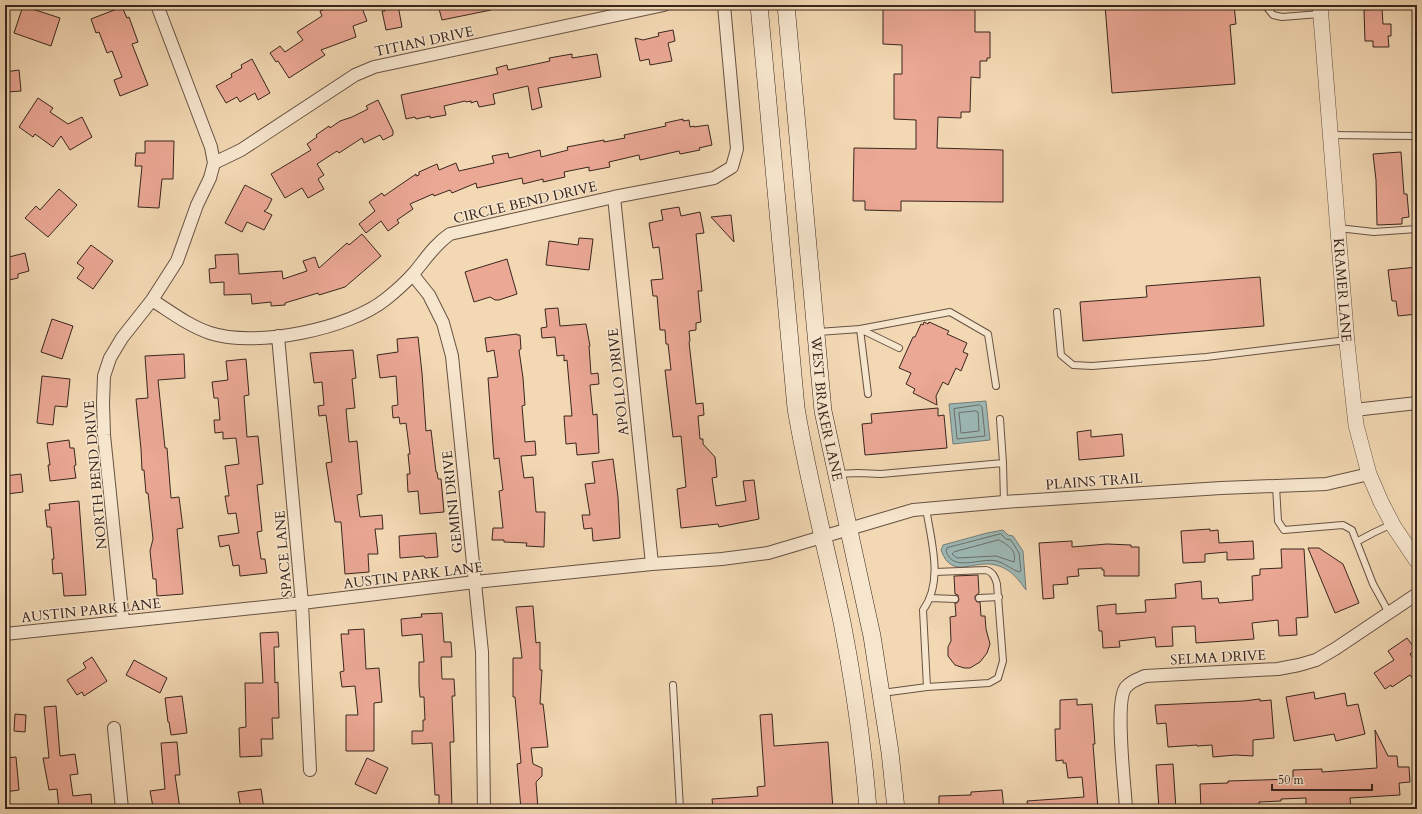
<svg xmlns="http://www.w3.org/2000/svg" width="1422" height="814" viewBox="0 0 1422 814" font-family="Cardo,serif">
  <rect width="100%" height="100%" fill="#f2d8b3"/>
  <filter id="stains"><feTurbulence type="fractalNoise" baseFrequency=".005" numOctaves="4"/><feColorMatrix values="0 0 0 0 .2 0 0 0 0 .09 0 0 0 0 .02 0 0 0 .5 -.17"/></filter>
  <radialGradient id="worn" r=".72"><stop offset=".6" stop-color="#630" stop-opacity="0"/><stop offset="1" stop-color="#630" stop-opacity=".3"/></radialGradient>
  <path fill="#9db8b5" stroke="#757e79" d="M986 401 990 440 953 444 949 404Z
    M1003 530 1008 535 1013 536 1023 551 1026 590C1018 579 1011 569 996 565 974 559 952 581 941 550L943 545 987 533Z"/>
  <g fill="none" stroke-linecap="round" stroke-linejoin="round">
    <path stroke="#6b6f6a" stroke-width="1" d="M980 405 982 407 985 436 957 439 954 409Z
      M976 411 978 412 979 431 961 433 959 413Z
      M1001 534 1006 539 1011 540 1019 553 1021 571 1019 572C1012 570 1005 563 997 561 980 557 953 573 946 551L947 548Z
      M999 540C1008 545 1017 550 1014 562L996 556 957 558 952 554 954 552Z"/>
  </g>
  <path fill="#eba895" stroke="#39261e" d="M336 5H361L367 21 353 26 356 37 321 50 325 55 289 78 278 61 276 62 270 53 280 46 285 52 303 40 297 32 322 16 320 11Z
    M384 5H398L402 27 386 30 382 11H385Z
    M438 5H491V10L442 20Z
    M903 5H975V32H990V58H987V61H980V78L971 77 970 112H961V118L938 117 937 148 1003 150V202L901 201V211L865 210V201H853L854 148 916 149V120L894 119V74H902V45L883 44V9H903Z
    M1105 5H1234L1236 24 1230 25 1235 84 1112 93Z
    M23 6 60 18 51 46 14 33Z
    M122 7 127 18 129 17 138 42 132 44 148 85 120 96 114 80 122 77 112 51 107 53 99 32 96 33 91 19Z
    M1382 9 1383 24H1391V36H1388L1389 47H1373V41H1365L1364 10Z
    M673 30 675 41 668 43 672 61 650 65 649 59 640 61 635 38 643 40 659 36 658 33Z
    M572 54V58L597 54 601 77 538 88 542 107 532 110 528 86 493 94 495 104 479 107 477 101 471 103V101L466 102 465 101 444 106 446 115 430 118V116L416 119 415 117 406 119 401 95 498 74 496 68 507 65 508 70 550 61 549 58Z
    M252 59 270 93 258 100 255 93 240 102 237 97 226 103 216 86 232 77 231 74 242 68 241 65Z
    M19 70 21 91 7 92 5 72Z
    M38 98 53 108 50 112 68 124 82 117 92 137 70 150 61 136 53 147 35 134 33 137 19 127Z
    M378 100 393 131V135L383 140 380 135 364 143 362 138 339 153 337 151 317 164 324 175 318 179 324 189 308 198 302 188 285 198 271 174 311 150 307 144 317 137 316 135 329 126 330 128 340 121 352 117 368 109 366 106Z
    M683 119V121L689 120 690 127 694 126V127L708 125 712 145 699 148 700 150 680 154 679 151 640 160 639 155 609 162 610 167 589 171V167L564 172 565 177 543 182V179L523 184 522 178 477 188 476 183 452 193 450 190 434 196 433 194 410 204 413 209 397 220 399 223 388 231 381 221 366 233 359 224 375 211 369 202 382 193 384 196 416 174V176L419 175V172L437 164 439 170 456 163 459 171 494 163 492 156 508 153 509 158 540 150 541 157 568 150 567 147 604 140V142L625 138 624 135 666 126 665 123Z
    M145 141H174L173 179H162L159 208 138 207 142 166H135L136 153H145Z
    M1401 152 1404 194H1407L1409 217 1402 218V224L1377 225 1376 180 1373 154Z
    M245 185 272 199 267 209 264 211 272 215 264 230 247 222 242 232 225 223Z
    M59 189 77 205 48 237 25 218 36 206 40 210Z
    M679 207 681 216 700 212 704 233 696 234 702 291H698L701 322 696 323V330L689 331 690 341 689 342 696 404 703 403 704 415 698 416 700 439H703V444L715 457 717 477 712 478 716 506 746 501 743 481 754 480 759 519 719 527 718 524 681 528 677 489 686 487 681 436 673 437 665 370H671L668 344H666L665 330H660L657 296H653L651 280 663 279 659 247 653 248 649 223 663 220 661 210Z
    M731 215 734 242 711 217Z
    M362 234 381 256 345 287 319 295 318 293 285 303V305L271 306V302L252 304 251 294 224 295V282L210 283 209 269 216 268 215 255 238 254 239 274 282 271 283 279 307 271 303 261 315 257 319 268 347 243 349 245Z
    M579 238 593 239 589 270 546 265 549 241 578 245Z
    M91 245 113 261 93 289 77 278 84 268 77 263Z
    M25 253 29 271 18 274V278L5 281V258Z
    M507 259 517 294 499 300H495L490 297 474 302 465 272Z
    M1417 267V314L1398 316 1396 301H1392L1388 270Z
    M1260 277 1264 326 1083 341 1080 302 1147 297 1146 286Z
    M558 308 560 326 586 324 590 346H589L591 374 598 373 599 384 590 385 593 415 597 414 599 453 577 455 576 443 566 444 564 416H572L567 360 564 361V355L557 356 555 337 542 338 541 328 547 327 545 309Z
    M52 319 73 326 62 359 41 352Z
    M924 322 928 324 929 322 949 331 947 334 967 343 963 352 968 354 961 371 956 368 948 385 943 382 936 396 937 405 913 393 915 389 906 384 911 373 899 368 913 337H915L921 324 923 325Z
    M517 334V335H520L521 349 519 350 523 378 525 405 522 406 525 442 535 441 536 455 521 456 524 478 533 477 536 512H545L544 547 526 546 527 543 504 542V540H492L493 528H503L499 491 503 490 499 458 494 459 488 378 498 377 494 350 487 352 485 338Z
    M418 337 422 373 426 431 431 430 436 472H437L438 479H441L444 512 420 514 418 491 408 492 407 474H410L408 454H410L406 423 400 424 399 417 393 418 392 406 398 405 396 376 380 378 377 355 398 352 397 339Z
    M353 350 356 378 352 379 355 408 346 409 349 442 357 441 362 494 357 495 360 517 382 515 383 529H375L378 554H368L369 572 345 574 341 522H335L326 463 332 462 326 415 319 416 318 406 324 405 322 382 314 383 310 353Z
    M184 354 185 378 158 380 165 448H167L171 498 179 497 183 528 177 529 183 594 157 596 156 579H153L150 551 153 539 148 493H146L144 470H142L141 449 136 399 148 398 145 356Z
    M246 359 249 395 244 396 247 437 258 436 263 484 257 485 262 531 257 532 261 559H265L267 573 240 576 239 565 233 566 229 545 220 547 218 536 239 533 236 513 228 514 225 496H229L225 466 239 464 236 438 223 439V432L215 433 214 420H220L218 398H214L212 382 228 380 226 361Z
    M42 376 70 379 67 407 55 406 53 425 37 423Z
    M938 408V416L944 415 947 448 865 455 862 424 872 423 871 414Z
    M1091 430V437L1122 434 1124 456 1079 460 1077 432Z
    M69 440 70 448H74L76 465 74 466 76 478 50 481 48 465H50L47 443Z
    M613 459 618 497 620 538 593 541 592 528 584 529 582 515H590L585 484 595 483 592 462Z
    M21 474 23 492 7 494 5 476Z
    M79 501 86 595 64 596 62 573 53 574 52 559H54L51 527H47L45 510H50L49 504Z
    M1210 529V531L1218 530 1219 543 1253 541 1254 559 1227 560V552L1205 554V562L1183 563 1181 531Z
    M436 533 438 557 425 558 424 556 400 558 399 536Z
    M1072 541V547L1107 544 1131 545V547H1139V576H1104V570H1102V568L1078 569 1079 576 1067 577 1068 584 1053 585 1054 598 1043 599 1039 543Z
    M1308 548H1319L1343 564 1359 603 1335 613Z
    M1281 549H1304L1308 617 1296 618 1297 635 1279 636 1278 620 1252 623 1254 639 1196 643 1195 626 1172 627 1173 646 1156 647 1155 637 1119 641 1120 647 1103 648 1102 631H1099L1097 606 1116 604V614L1146 612 1145 600 1176 598 1175 584 1201 581 1202 599 1218 598 1219 603 1253 600 1252 576 1260 575V569L1282 568Z
    M978 575 979 593 975 596V599L977 602H980L981 616H985L986 629 990 644 987 653 980 662 970 668H964L955 665 948 656V647L951 641 950 617 956 616 955 603H957L959 600 958 595 955 594 954 576Z
    M533 606 536 643 540 642V670H542L540 704H543L544 712 548 747 531 748 533 764 542 768V776L536 782 538 809H521L517 764 521 763 515 697H513V658H522L516 607Z
    M442 613 444 642H451L452 657H441L442 679H454L455 696H452L454 742H450L452 809H439V795H435L432 743 412 744V731H423V720H425L424 697H420L419 685V662H424L422 634 402 636 401 619 422 617 421 614Z
    M364 629 366 669 379 668 382 702 374 703V751H346V715H358L355 686 342 687 340 672 344 671 341 634H349L348 630Z
    M278 632 279 647H274L275 683 278 682 279 718H272L273 739H261L262 756 240 757 239 728 246 727 245 683H263L260 633Z
    M1407 638 1416 650 1410 654 1417 664V685L1410 675 1392 687 1391 685 1385 689 1374 673 1394 660 1388 651Z
    M92 657 107 681 84 696 82 692 77 695 67 680 86 668 83 663Z
    M134 660 167 678 160 693 126 675Z
    M1314 692 1315 699 1345 693 1347 706 1358 704 1365 734 1336 741 1334 734 1294 741 1286 697Z
    M182 696 187 733 171 735 169 722H168L165 698Z
    M1077 699V705L1092 704 1095 744H1093L1098 809H1028L1027 801 1084 797 1082 777 1068 778 1066 763H1063V760L1056 761 1055 729H1060V700Z
    M1260 699V701L1271 700 1274 738 1253 740V756L1235 755 1213 757 1212 745 1197 746V745L1168 747 1166 723 1157 724 1155 705 1244 701Z
    M56 706 60 756 75 754 78 774 70 775 73 796 91 794 92 809H59L57 789 49 790 43 758H49L44 707Z
    M15 714 26 715 25 732 14 731Z
    M772 714 774 746 828 742 833 809H713L712 799 758 796 757 787 765 786 760 715Z
    M1375 730 1388 756H1397L1398 767H1409L1410 782 1399 783 1400 795 1350 798 1351 809H1306V798L1281 799V801L1259 802 1260 809H1201L1200 784 1228 783V781L1293 779V770L1322 769V772L1377 768Z
    M177 742 180 775H175L180 809H157V806L153 807 150 791 165 789 161 743Z
    M16 757 19 790 5 792V758Z
    M367 758 388 768 376 794 355 784Z
    M1173 764 1176 809H1159L1156 765Z
    M261 789 264 809H241L238 792Z
    M1002 790 1004 809H939V796L971 795V792Z"/>
  <g fill="none" stroke-linecap="round" stroke-linejoin="round">
    <defs>
      <path id="service" d="M1265 5 1273 15 1282 17 1320 14
        M1330 135 1414 136
        M1338 228 1374 232 1417 229
        M1057 312 1061 355 1073 365 1092 366 1206 357 1347 340
        M860 329 868 394
        M860 329 899 348
        M818 332 860 329 950 312 988 334 996 386
        M1000 419 1003 463
        M837 474 858 473 881 474 1003 463 1004 502
        M1276 486 1278 521 1284 530 1343 525 1352 530 1373 584 1389 613
        M1358 541 1373 533 1392 524
        M930 598 955 599
        M979 598 999 597
        M673 685 680 809
        M927 687 989 683 998 678 1003 661 997 584C995 577 993 572 986 570L935 572
        M882 693 927 687 923 610C944 581 931 541 926 508"/>
      <path id="minor" d="M214 163 241 150 355 75 374 67 664 5
        M614 197 652 564
        M413 275 429 295 443 323 452 356 482 652 484 809
        M152 300C171 312 189 326 210 333 256 348 349 329 386 299 396 291 405 283 413 274 425 260 434 245 450 234L614 197 714 178 732 167 737 149 724 5
        M278 336 302 603 310 770
        M1354 410 1417 403
        M123 621 104 435 103 403 104 376 110 358 122 338 152 300 177 261 197 205 210 178 214 163 211 147 157 5
        M5 634 302 603 475 582 652 564 722 559 768 553 913 510 1004 502 1221 488 1326 484 1369 474
        M114 728 122 809
        M1126 809C1125 786 1114 701 1126 687 1131 681 1138 679 1145 676L1278 669 1299 665 1316 660 1335 649 1417 594"/>
      <g id="tertiary">
        <path id="s1" d="M1320 5 1347 343 1356 425 1369 474 1381 502 1394 527 1417 561"/>
      </g>
      <g id="secondary">
        <path d="M759 5 796 408C808 480 827 551 842 622 854 684 863 746 868 809"/>
        <path id="s2" d="M786 5 823 411 872 636 890 752 896 809"/>
      </g>
    </defs>
    <use href="#service" stroke="#675243" stroke-width="8"/>
    <use href="#minor" stroke="#675243" stroke-width="14"/>
    <use href="#tertiary" stroke="#675243" stroke-width="16"/>
    <use href="#secondary" stroke="#39261e" stroke-width="18"/>
    <use href="#service" stroke="#f7e6ce" stroke-width="6"/>
    <use href="#minor" stroke="#f7e6ce" stroke-width="12"/>
    <use href="#tertiary" stroke="#f7e6ce" stroke-width="15"/>
    <use href="#secondary" stroke="#f7e6ce" stroke-width="17"/>
  </g>
  <g text-anchor="middle" stroke-width="3" stroke-linejoin="round" paint-order="stroke">
    <g font-size="14" fill="#39261e" stroke="#f7e6ce">
      <text transform="translate(424 41) rotate(-12)" y="5">TITIAN DRIVE</text>
      <text transform="translate(525 202) rotate(-13)" y="5">CIRCLE BEND DRIVE</text>
      <text dy="5" stroke="none"><textPath href="#s1" startOffset="286">KRAMER LANE</textPath></text>
      <text transform="translate(618 382) rotate(-96)" y="5">APOLLO DRIVE</text>
      <text dy="5" stroke="none"><textPath href="#s2" startOffset="406">WEST BRAKER LANE</textPath></text>
      <text transform="translate(95 475) rotate(-95)" y="5">NORTH BEND DRIVE</text>
      <text transform="translate(1094 481) rotate(-4)" y="5">PLAINS TRAIL</text>
      <text transform="translate(452 502) rotate(-96)" y="5">GEMINI DRIVE</text>
      <text transform="translate(283 554) rotate(-95)" y="5">SPACE LANE</text>
      <text transform="translate(413 575) rotate(-7)" y="5">AUSTIN PARK LANE</text>
      <text transform="translate(91 610) rotate(-6)" y="5">AUSTIN PARK LANE</text>
      <text transform="translate(1218 657) rotate(-3)" y="5">SELMA DRIVE</text>
    </g>
  </g>
  <rect width="1422" height="814" fill="none" stroke="#f2d8b3" stroke-width="20"/>
  <rect x="6" y="6" width="1410" height="802" fill="none" stroke="#39261e" stroke-width="2"/>
  <rect x="10" y="10" width="1402" height="794" fill="none" stroke="#39261e"/>
  <path d="M1272 784v6h100v-6" fill="none" stroke="#39261e" stroke-width="2"/>
  <text x="1278" y="784" font-size="12" fill="#39261e" stroke="#f7e6ce" stroke-width="3" paint-order="stroke">50 m</text>
  <rect width="100%" height="100%" filter="url(#stains)"/>
  <rect width="100%" height="100%" fill="url(#worn)"/>
</svg>
